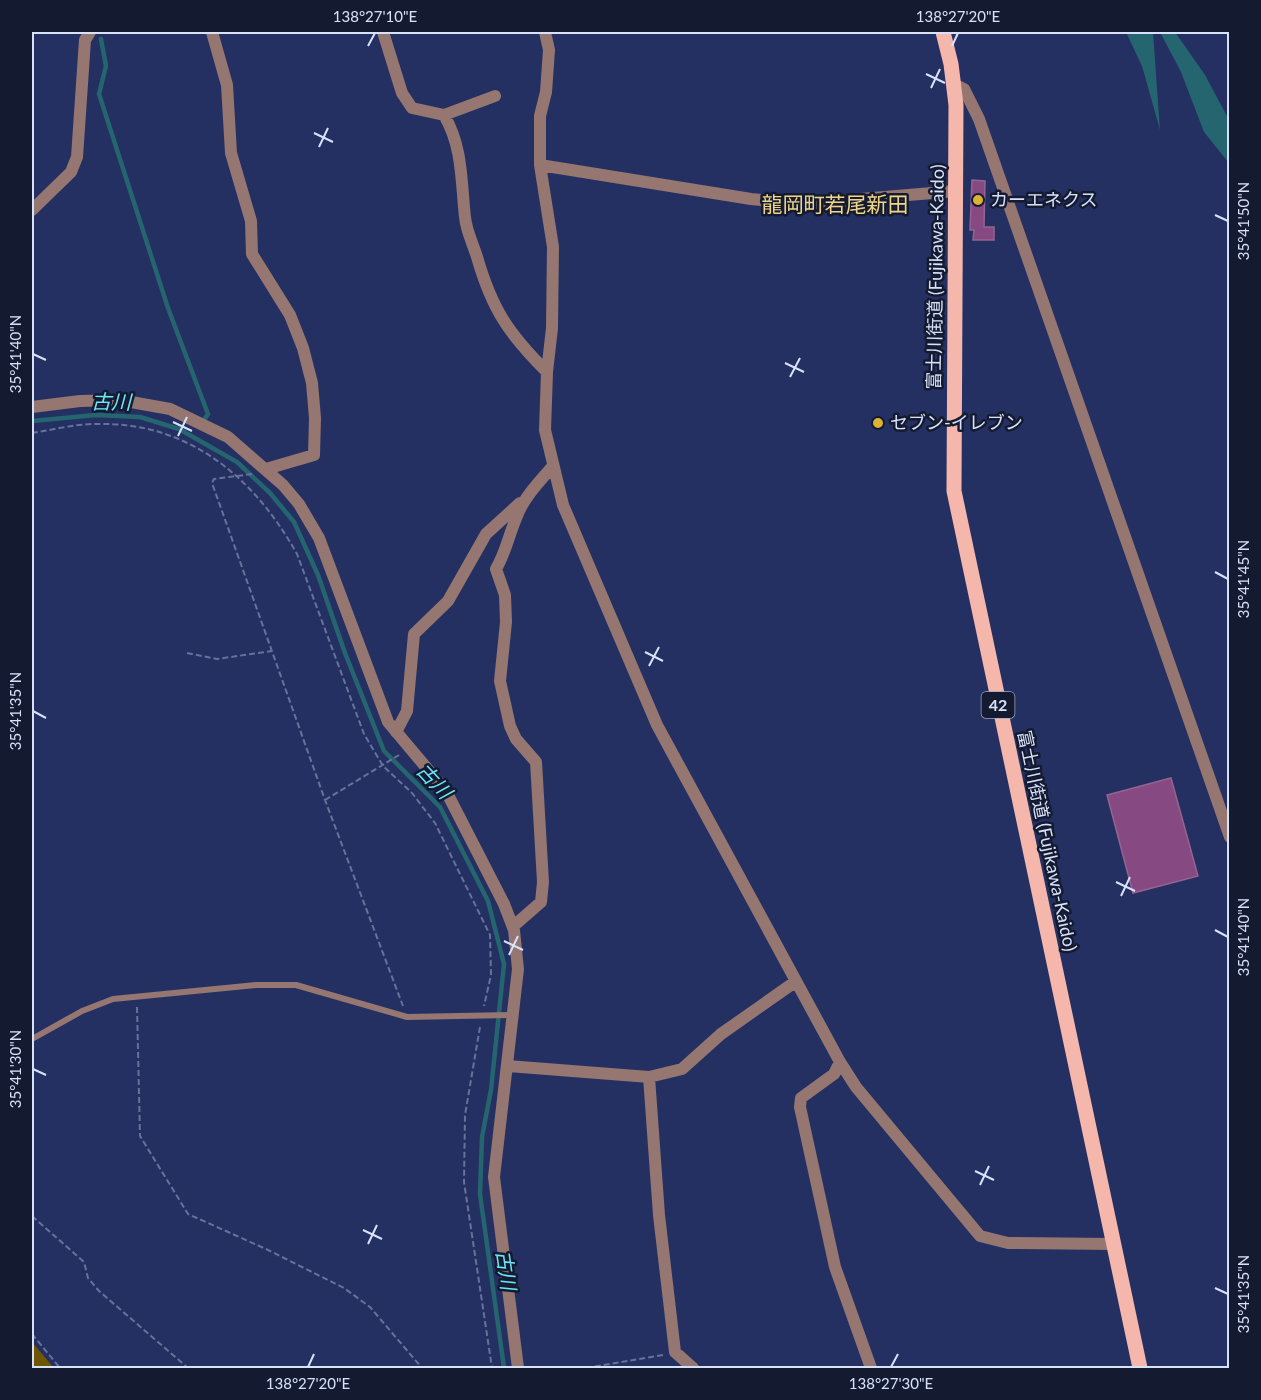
<svg xmlns="http://www.w3.org/2000/svg" width="1261" height="1400" viewBox="0 0 1261 1400" font-family="Lato,'Noto Sans JP',sans-serif">
  <rect width="100%" height="100%" fill="#243062"/>
  <path fill="#6f5701" d="M32 1342 54 1368H32Z"/>
  <path fill="#246570" d="M1126 32H1153L1160 130 1142 66Z
    M1160 32H1175L1205 75 1229 120V163L1204 132 1181 72Z"/>
  <g fill="none" stroke-linecap="round" stroke-linejoin="round">
    <path stroke="#246570" stroke-width="4.5" d="M101 39 106 66 99 94 168 308 208 414 204 420
      M32 421 96 415 140 417 179 429 237 462 270 493 294 522 318 575 345 653 384 751 440 807 488 901 504 964 491 1090 482 1137 480 1194 504 1368"/>
  </g>
  <path fill="#864981" stroke="#956490" stroke-width="1.5" d="M972 180 985 181 984 227H994V240H973L974 230H970Z
    M1171 778 1198 876 1133 893 1107 795Z"/>
  <g fill="none" stroke-linecap="round" stroke-linejoin="round">
    <path stroke="#67719a" stroke-width="2" stroke-dasharray="6 3" stroke-linecap="butt" d="M32 433C52 430 74 424 95 424 188 421 254 477 297 554L364 734 383 766 412 793 435 823 490 935 491 975 484 1006
      M252 474 214 479 212 483 325 800 403 1006
      M187 653 217 659 272 651
      M325 800 399 755
      M137 1007 140 1136 188 1214 266 1249 344 1288 370 1307 422 1368
      M480 1027 465 1115 464 1182 492 1368
      M32 1216 84 1262 88 1278 99 1291 188 1368
      M32 1334 60 1368
      M586 1368 663 1355"/>
    <path stroke="#957670" stroke-width="6" d="M32 1039 82 1011 113 999 256 985H296L407 1017 513 1015"/>
    <path stroke="#957670" stroke-width="12" d="M212 32 227 85 231 153 251 221 252 254 290 315 303 348 312 383 315 418 314 455 266 469
      M383 32 402 93 412 108 444 115C463 147 461 182 465 217 466 230 473 244 477 257 492 309 508 333 547 372
      M545 32 549 50 546 92 540 116V165L553 247 552 328 547 372 545 430 563 505 657 725 840 1062 856 1087 980 1236 1008 1243 1113 1244
      M954 84 964 89 979 119 1230 837
      M444 115 495 96
      M540 165 751 199 801 204 956 191
      M32 210 71 172 77 157 85 40 90 32
      M32 407 80 401 120 400 170 409 228 437 283 485 299 504 319 538 388 722 446 791 504 904 514 930 518 969 494 1177 518 1368
      M396 732 407 711 414 634 448 601 486 534 520 503
      M517 923 541 902 543 882 536 762 516 739 510 726 500 681 506 622 505 595 496 569C506 552 509 534 517 516 524 497 540 481 553 466
      M840 1062 834 1074 801 1098 800 1107 835 1267 871 1368
      M507 1066 649 1077 682 1069 721 1034 795 982
      M649 1077 659 1215 675 1352 693 1368"/>
    <path stroke="#f5b6ab" stroke-width="15" d="M943 32 951 64 956 105 954 491 1140 1368"/>
  </g>
  <path fill="none" stroke="#d8e1fa" stroke-width="2" d="M368 46 375 33M952 46 958 33M926 74 945 83M931 88 940 69M314 133 333 142M319 147 328 128M1215 215 1228 221M33 354 46 360M785 363 804 372M790 377 800 358M173 422 192 431M178 436 187 417M1215 572 1228 579M645 652 663 661M649 666 659 647M33 711 46 718M1116 882 1135 891M1121 896 1130 877M1215 930 1228 937M504 941 523 950M509 955 518 936M33 1069 46 1075M975 1171 994 1180M980 1185 989 1166M363 1230 382 1239M368 1244 377 1225M1215 1288 1228 1294M308 1367 314 1354M891 1367 898 1354"/>
  <g fill="#dbb233" stroke="#141b31" stroke-width="2">
    <circle cx="978" cy="200" r="6"/>
    <circle cx="878" cy="423" r="6"/>
  </g>
  <g text-anchor="middle" stroke-width="5" stroke-linejoin="round" paint-order="stroke">
    <rect fill="#141b31" stroke="#9da6be" stroke-width="1.5" x="981.5" y="692" width="33" height="26" rx="4.5"/>
    <g font-size="16" font-weight="bold" fill="#d8e1fa">
      <text x="998" y="711">42</text>
    </g>
    <g font-size="18" fill="#d8e1fa" stroke="#141b31" text-anchor="start">
      <text x="990" y="206">カーエネクス</text>
      <text x="890" y="429">セブン-イレブン</text>
    </g>
    <g font-size="18" fill="#d8e1fa" stroke="#141b31">
      <text transform="translate(936 277) rotate(-89)" y="6">富士川街道 (Fujikawa-Kaido)</text>
      <text transform="translate(1047 841) rotate(78)" y="6">富士川街道 (Fujikawa-Kaido)</text>
    </g>
    <g font-size="20" font-style="italic" fill="#6ae6fb" stroke="#141b31">
      <text transform="translate(111 402) rotate(1)" y="7">古川</text>
      <text transform="translate(434 781) rotate(47)" y="7">古川</text>
      <text transform="translate(506 1270) rotate(82)" y="7">古川</text>
    </g>
    <g font-size="21" fill="#f0d488" stroke="#141b31">
      <text x="835" y="212">龍岡町若尾新田</text>
    </g>
  </g>
  <rect width="1261" height="1400" fill="none" stroke="#141b31" stroke-width="66"/>
  <rect x="33" y="33" width="1195" height="1334" fill="none" stroke="#d8e1fa" stroke-width="2"/>
  <g font-size="15" text-anchor="middle" fill="#d8e1fa">
    <text x="375" y="22">138°27'10"E</text>
    <text x="958" y="22">138°27'20"E</text>
    <text transform="translate(1244 221) rotate(-90)" y="5">35°41'50"N</text>
    <text transform="translate(16 354) rotate(-90)" y="5">35°41'40"N</text>
    <text transform="translate(1244 579) rotate(-90)" y="5">35°41'45"N</text>
    <text transform="translate(16 711) rotate(-90)" y="5">35°41'35"N</text>
    <text transform="translate(1244 937) rotate(-90)" y="5">35°41'40"N</text>
    <text transform="translate(16 1069) rotate(-90)" y="5">35°41'30"N</text>
    <text transform="translate(1244 1294) rotate(-90)" y="5">35°41'35"N</text>
    <text x="308" y="1389">138°27'20"E</text>
    <text x="891" y="1389">138°27'30"E</text>
  </g>
</svg>
